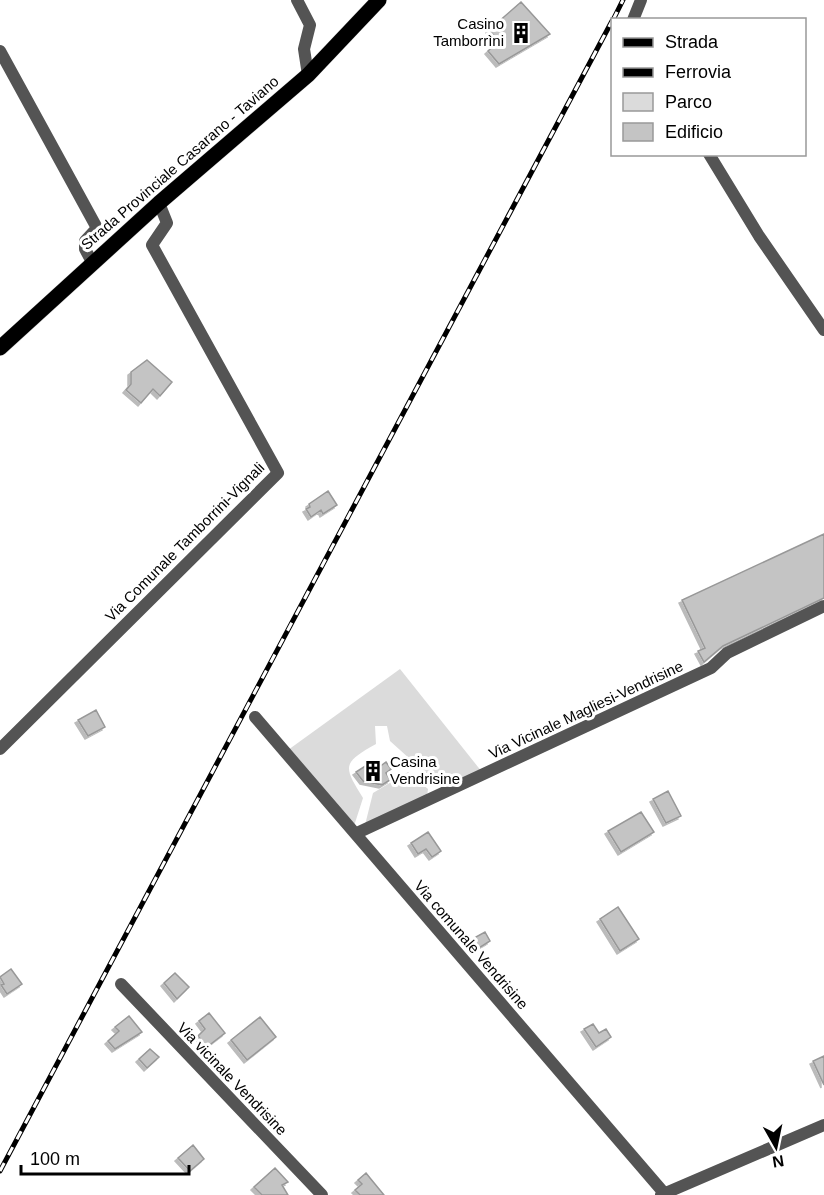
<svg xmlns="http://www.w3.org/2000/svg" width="824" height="1195" viewBox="0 0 824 1195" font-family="Helvetica,sans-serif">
  <defs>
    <filter id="shadow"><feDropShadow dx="-3" dy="3" stdDeviation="0" flood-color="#0004"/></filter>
  </defs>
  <rect width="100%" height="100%" fill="#fff"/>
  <path fill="#dbdbdb" d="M400 669 482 772 447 787 440 786 390 741 387 726H375L376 744C342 763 343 766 363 798L354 826 288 750Z
    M408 772 428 789 427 796 365 825 373 793Z"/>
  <path fill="#c4c4c4" stroke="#989898" stroke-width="1.5" filter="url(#shadow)" d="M521 2 550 34 499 64 488 51 499 41 489 30Z
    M147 360 172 382 160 396 153 389 141 403 126 390 131 384V372Z
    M328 491 337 505 323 514 321 510 311 517 306 509 310 507 309 504Z
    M824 534V598L723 646 704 662 698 651 705 648 682 600Z
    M96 710 105 727 88 736 78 720Z
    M386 762 391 769 386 773 390 780 382 785 363 781 356 772 370 763 375 770Z
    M668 791 681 816 666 823 653 799Z
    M641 812 654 832 621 852 608 831Z
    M428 832 441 851 432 857 426 849 418 854 411 843Z
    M618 907 639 939 620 951 600 919Z
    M485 932 490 941 479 948 474 938Z
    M11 969 22 984 7 994 1 985 4 984 0 977Z
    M175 973 189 987 177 999 164 983Z
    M209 1013 225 1033 207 1047 198 1036 205 1029 199 1021Z
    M129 1016 142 1032 115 1049 108 1041 119 1031 115 1027Z
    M260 1017 276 1037 247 1060 231 1040Z
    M593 1024 599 1033 606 1029 611 1037 596 1047 584 1029Z
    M150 1049 159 1057 147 1068 139 1059Z
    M824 1056V1085L813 1061Z
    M193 1145 204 1159 190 1171 178 1158Z
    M275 1168 288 1182 282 1185 288 1195H262L254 1187Z
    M366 1173 370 1178 384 1195H360L355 1190 362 1184 358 1180Z"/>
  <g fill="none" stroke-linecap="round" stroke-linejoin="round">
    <defs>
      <path id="primary" d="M0 348 159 203 308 75 379 0"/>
    </defs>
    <use href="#primary" stroke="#dbdbdb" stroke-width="16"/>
    <path stroke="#545454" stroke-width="12" d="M297 0 310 25 304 49 308 75
      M633 20 641 0
      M0 51 97 228 85 241V249L93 264
      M709 154 759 236 824 330
      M255 717 664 1193
      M0 749 278 473 152 245 167 223 159 203
      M357 833 711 668 727 653 824 606
      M121 984 322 1195
      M661 1195 824 1125"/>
    <use href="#primary" stroke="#000" stroke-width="15"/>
    <defs>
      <path id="rail" d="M613 20 623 0
        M0 1171 612 21"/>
    </defs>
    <use href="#rail" stroke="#000" stroke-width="5"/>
    <use href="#rail" stroke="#fff" stroke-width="3" stroke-dasharray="9" stroke-linecap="butt"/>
  </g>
  <defs>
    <symbol id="building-bare" viewBox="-9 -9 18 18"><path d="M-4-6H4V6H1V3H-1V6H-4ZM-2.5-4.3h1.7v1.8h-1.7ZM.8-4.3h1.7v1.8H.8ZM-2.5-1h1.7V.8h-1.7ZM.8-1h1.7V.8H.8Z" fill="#000" stroke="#fff" stroke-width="2.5" paint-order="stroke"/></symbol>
  </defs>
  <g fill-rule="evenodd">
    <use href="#building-bare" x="506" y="18" width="30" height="30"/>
    <use href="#building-bare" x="358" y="756" width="30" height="30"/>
  </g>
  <g text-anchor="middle" stroke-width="6" stroke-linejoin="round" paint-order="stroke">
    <g font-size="15" fill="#000" stroke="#fff" text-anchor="end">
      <text x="504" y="29">Casino<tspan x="504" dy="17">Tamborrìni</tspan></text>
      <text x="390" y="767" text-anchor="start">Casina<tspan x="390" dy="17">Vendrisine</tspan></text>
    </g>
    <g font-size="15" fill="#000" stroke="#fff">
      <text transform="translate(180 163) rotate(-41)" y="5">Strada Provinciale Casarano - Taviano</text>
      <text transform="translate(185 542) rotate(-45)" y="5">Via Comunale Tamborrini-Vignali</text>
      <text transform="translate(586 710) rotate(-25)" y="5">Via Vicinale Magliesi-Vendrisine</text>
      <text transform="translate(471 945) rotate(49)" y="5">Via comunale Vendrisine</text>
      <text transform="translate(232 1079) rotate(46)" y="5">Via vicinale Vendrisine</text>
    </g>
  </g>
  <rect x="611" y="18" width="195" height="138" fill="#ffffff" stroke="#999999" stroke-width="1.5"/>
  <rect x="623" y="38" width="30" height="9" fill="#000000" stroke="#999999" stroke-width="1.5"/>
  <text x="665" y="48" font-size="18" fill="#000000">Strada</text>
  <rect x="623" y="68" width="30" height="9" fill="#000000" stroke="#999999" stroke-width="1.5"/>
  <text x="665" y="78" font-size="18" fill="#000000">Ferrovia</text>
  <rect x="623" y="93" width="30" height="18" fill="#dbdbdb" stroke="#999999" stroke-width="1.5"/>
  <text x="665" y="108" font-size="18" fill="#000000">Parco</text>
  <rect x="623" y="123" width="30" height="18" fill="#c4c4c4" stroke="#999999" stroke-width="1.5"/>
  <text x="665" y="138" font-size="18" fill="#000000">Edificio</text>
  <g transform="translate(776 1147) rotate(171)" stroke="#ffffff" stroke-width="4.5" paint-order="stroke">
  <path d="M0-4.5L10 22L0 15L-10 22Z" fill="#000000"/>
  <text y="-9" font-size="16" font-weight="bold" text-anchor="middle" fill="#000000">N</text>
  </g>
  <path d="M21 1165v9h168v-9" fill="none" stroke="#000000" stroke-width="3"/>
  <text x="30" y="1165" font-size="18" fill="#000000" stroke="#ffffff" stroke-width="4.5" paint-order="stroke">100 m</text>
</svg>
